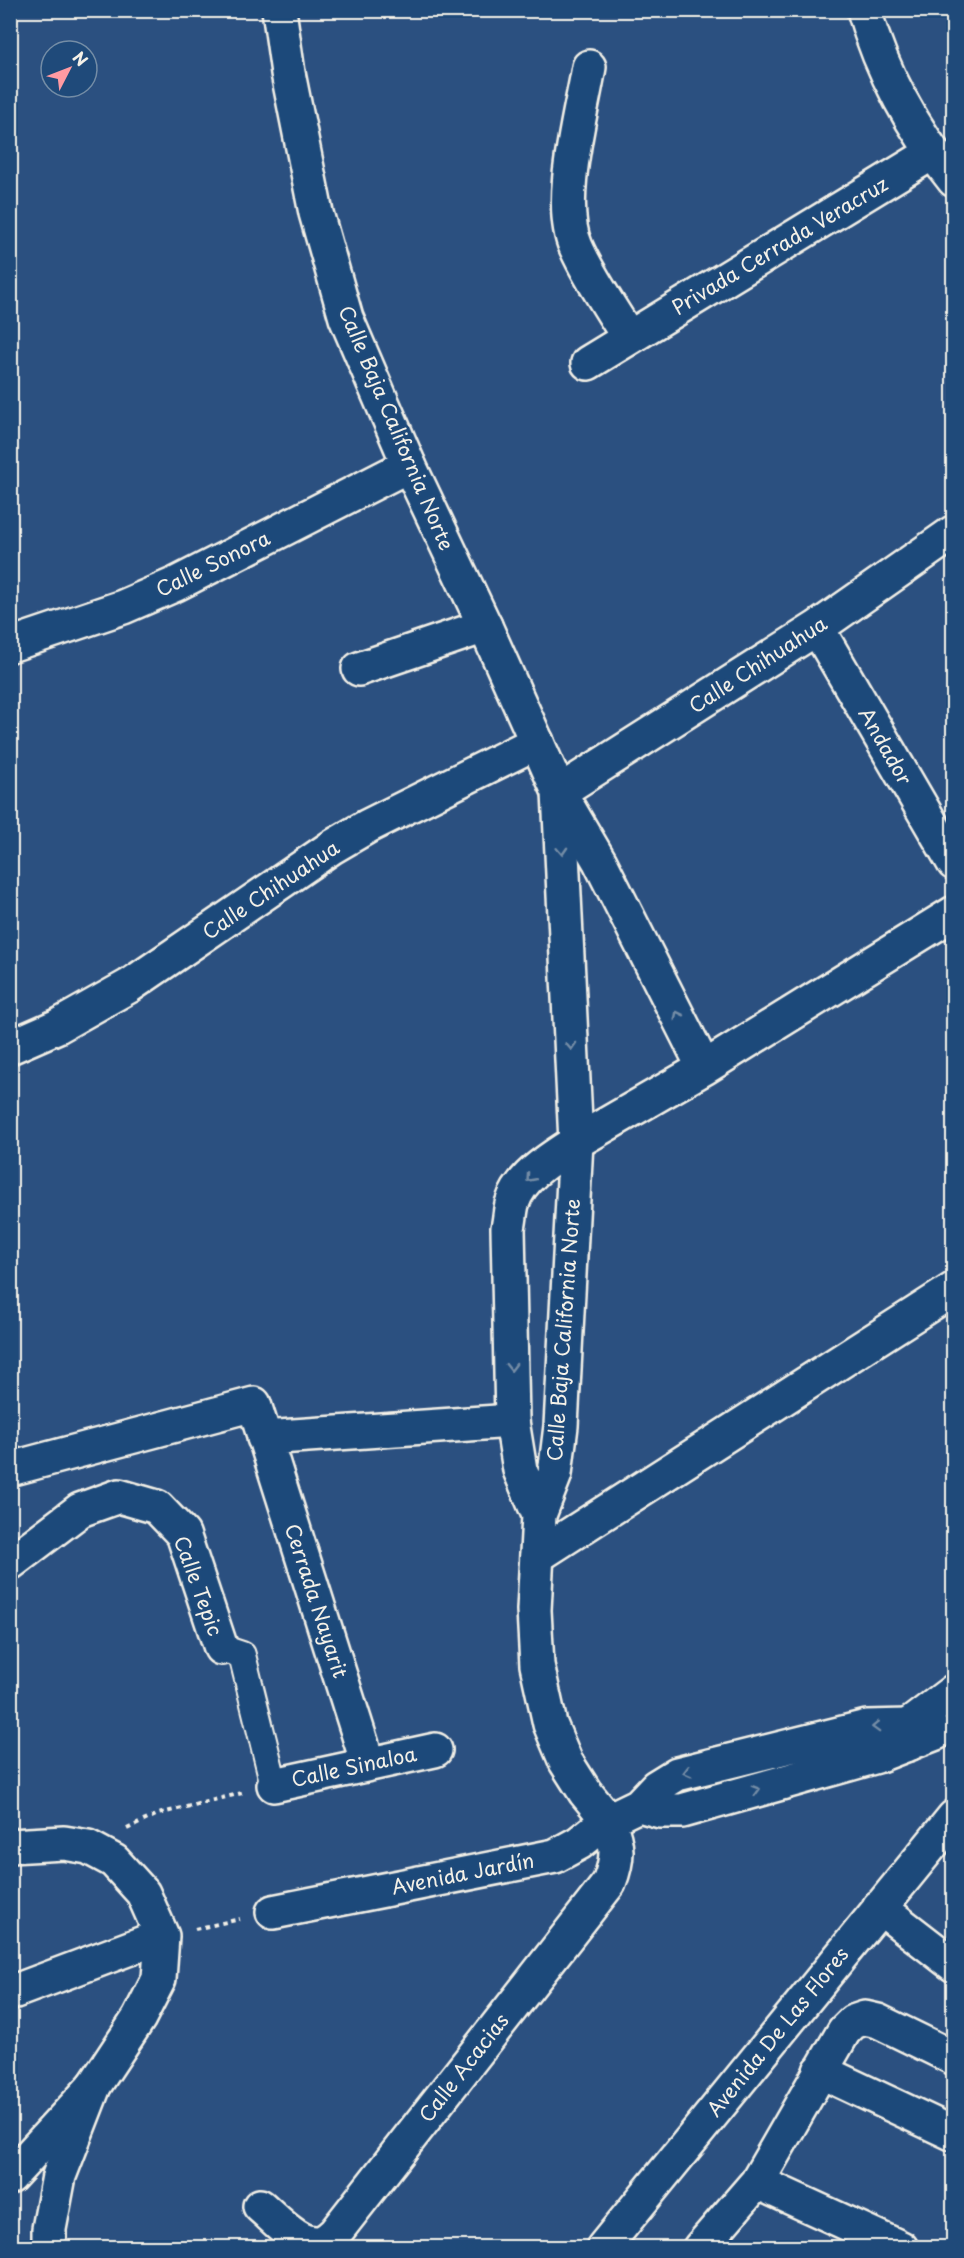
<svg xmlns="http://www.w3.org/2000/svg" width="964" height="2258" viewBox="0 0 964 2258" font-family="'Playpen Sans',sans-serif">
  <rect width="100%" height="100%" fill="#2b5080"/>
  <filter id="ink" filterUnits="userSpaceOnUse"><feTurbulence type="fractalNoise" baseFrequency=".0167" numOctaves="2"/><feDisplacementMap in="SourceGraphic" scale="12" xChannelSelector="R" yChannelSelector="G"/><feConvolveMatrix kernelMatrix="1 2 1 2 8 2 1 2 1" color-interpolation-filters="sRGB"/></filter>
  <g filter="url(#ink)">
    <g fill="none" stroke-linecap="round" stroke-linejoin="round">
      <defs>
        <path id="pedestrian" d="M221 1648 242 1655 274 1785"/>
        <path id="minor" d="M589 67C581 115 556 203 576 247 589 277 612 310 629 338
          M588 363 932 153
          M817 628 954 863
          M10 645 123 607 176 584 409 465
          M359 669 485 626
          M10 1047 58 1026 129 986 332 847 368 826 537 742
          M704 1068 600 862 559 792 817 628 954 532
          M576 1142 704 1068 954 913
          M264 1438 512 1421
          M10 1469 254 1404 368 1764
          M537 1556 954 1289
          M10 1563 80 1510 119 1496 157 1507 183 1534 221 1648
          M909 1744 908 1726 954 1691
          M274 1785 435 1750
          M820 2071 954 2134
          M10 2177 94 2086
          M757 2182 901 2248
          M260 2206C276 2219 300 2249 323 2242 327 2240 332 2236 335 2233L609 1883C619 1857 618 1845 608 1820
          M700 2248 757 2182 844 2031 853 2022 865 2018 878 2021 954 2058"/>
        <path id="tertiary" d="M279 10 288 73 316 213 346 318 409 465 485 626 559 792 576 1142 561 1426 555 1474 539 1515 534 1610 537 1665 550 1724 566 1762 585 1792 608 1820
          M864 10C881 71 914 131 954 180
          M539 1515 520 1470 512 1421 508 1228C510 1220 510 1212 512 1204 520 1176 553 1157 576 1142
          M639 1805 660 1811H682L877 1756 936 1733
          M10 1846 64 1843 88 1847 114 1861 143 1893 162 1936 159 1979 139 2018 94 2086 59 2176 49 2229V2248
          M879 1907 954 1965
          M273 1912 555 1856 579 1843 608 1820 639 1805 656 1787 677 1774 867 1727 908 1726 934 1733
          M10 1993 162 1936
          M603 2248 954 1817"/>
      </defs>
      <use href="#pedestrian" stroke="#f4f1e8" stroke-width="30"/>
      <use href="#minor" stroke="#f4f1e8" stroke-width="38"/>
      <use href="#tertiary" stroke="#f4f1e8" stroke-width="38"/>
      <path stroke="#f4f1e8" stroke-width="4" stroke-dasharray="4.5 4.5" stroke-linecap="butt" d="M127 1829 158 1814 242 1793
        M195 1929 240 1919"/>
      <use href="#pedestrian" stroke="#1f4a7a" stroke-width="26"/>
      <use href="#minor" stroke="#1f4a7a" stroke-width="33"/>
      <use href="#tertiary" stroke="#1f4a7a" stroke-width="33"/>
    </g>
    <defs><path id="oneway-chevron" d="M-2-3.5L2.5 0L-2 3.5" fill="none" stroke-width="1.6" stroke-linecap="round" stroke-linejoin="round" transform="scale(1.5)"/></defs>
    <g stroke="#748da6">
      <use href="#oneway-chevron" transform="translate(562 851) rotate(87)"/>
      <use href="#oneway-chevron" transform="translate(678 1015) rotate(-117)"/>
      <use href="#oneway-chevron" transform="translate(571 1046) rotate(87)"/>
      <use href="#oneway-chevron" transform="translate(530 1178) rotate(132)"/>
      <use href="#oneway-chevron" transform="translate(511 1367) rotate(89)"/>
      <use href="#oneway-chevron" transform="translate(876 1727) rotate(178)"/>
      <use href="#oneway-chevron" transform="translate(687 1772) rotate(165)"/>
      <use href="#oneway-chevron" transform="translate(756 1790) rotate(-16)"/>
    </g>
  </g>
  <g text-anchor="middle" stroke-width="5" stroke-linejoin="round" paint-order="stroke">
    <g font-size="20" fill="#f4f1e8" stroke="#1f4a7a">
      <text transform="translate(780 246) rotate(-31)" y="7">Privada Cerrada Veracruz</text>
      <text transform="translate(396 428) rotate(67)" y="7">Calle Baja California Norte</text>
      <text transform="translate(213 564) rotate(-26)" y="7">Calle Sonora</text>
      <text transform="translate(758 665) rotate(-33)" y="7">Calle Chihuahua</text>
      <text transform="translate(885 746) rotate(60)" y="7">Andador</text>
      <text transform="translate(271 890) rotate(-34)" y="7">Calle Chihuahua</text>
      <text transform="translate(564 1330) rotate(-86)" y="7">Calle Baja California Norte</text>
      <text transform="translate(198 1586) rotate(70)" y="7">Calle Tepic</text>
      <text transform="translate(316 1601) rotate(72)" y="7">Cerrada Nayarit</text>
      <text transform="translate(354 1767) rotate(-12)" y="7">Calle Sinaloa</text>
      <text transform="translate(463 1874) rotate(-11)" y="7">Avenida Jardín</text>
      <text transform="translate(778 2032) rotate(-51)" y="7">Avenida De Las Flores</text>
      <text transform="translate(464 2068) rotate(-52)" y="7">Calle Acacias</text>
    </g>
  </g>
  <rect width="964" height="2258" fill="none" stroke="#1f4a7a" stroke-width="36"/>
  <rect x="18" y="18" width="928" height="2222" fill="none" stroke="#f4f1e8" stroke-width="2" filter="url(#ink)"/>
  <g transform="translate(69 69) rotate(48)"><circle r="28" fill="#1f4a7a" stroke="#748da6" stroke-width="1.5"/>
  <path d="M0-4.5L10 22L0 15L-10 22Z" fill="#ff9aa2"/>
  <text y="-9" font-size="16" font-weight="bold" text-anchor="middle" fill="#f4f1e8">N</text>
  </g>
</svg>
